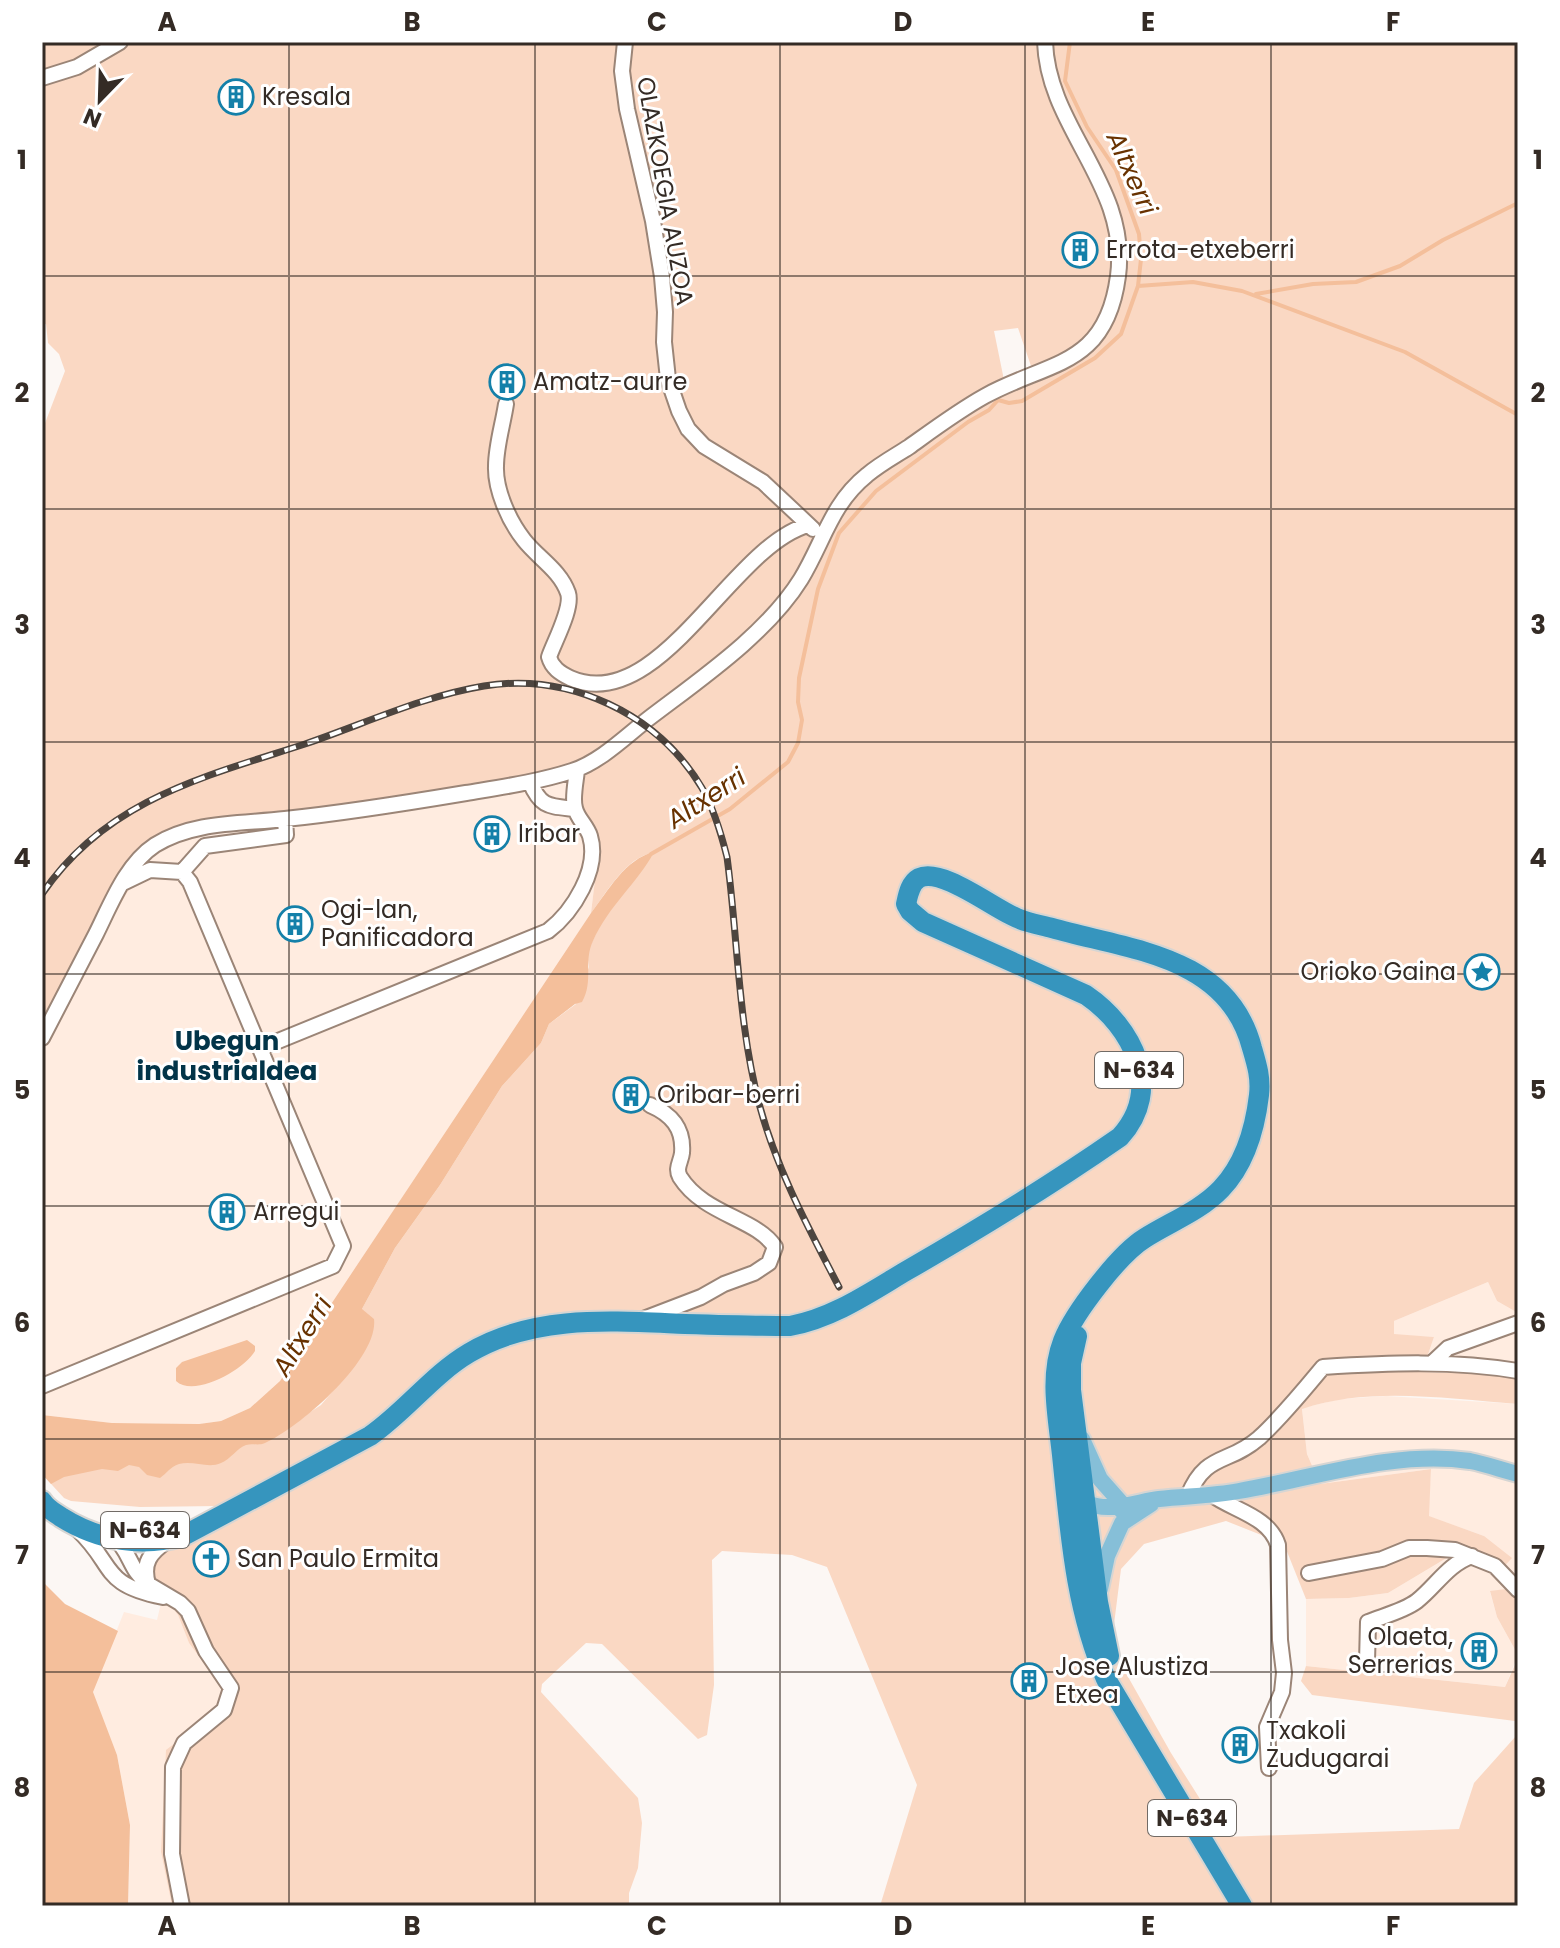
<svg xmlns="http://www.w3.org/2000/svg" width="1560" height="1948" viewBox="0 0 1560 1948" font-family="Poppins,sans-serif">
  <rect width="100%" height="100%" fill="#fcf7f4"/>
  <path fill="#ffece0" d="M556 782 571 783 580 790 599 846 591 913 280 1381 250 1408 221 1421 199 1424 112 1423 42 1415V1045L142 866 161 846 209 832Z
    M1488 1282 1497 1301 1518 1313V1379L1496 1374 1422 1372 1434 1337 1394 1335V1321Z
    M1386 1396 1518 1404V1598L1506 1589 1490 1592 1497 1617 1518 1655 1505 1687 1306 1666V1599L1349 1598 1388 1593 1484 1536 1428 1516 1431 1469 1320 1484 1307 1454 1302 1408 1340 1399Z
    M161 1603 171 1606 178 1615 189 1643 223 1689 220 1703 209 1717 161 1852 172 1906H128L130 1825 117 1755 92 1692 124 1612 157 1620Z"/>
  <path fill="#fad8c3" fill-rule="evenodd" d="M42 42H1518V1313L1497 1301 1488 1282 1394 1321V1334L1434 1337 1422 1372 1496 1374 1518 1379V1404C1447 1399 1370 1386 1302 1409L1307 1454 1320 1484 1431 1469 1429 1516 1484 1536 1512 1558 1496 1575 1450 1556 1388 1593 1349 1598 1306 1599 1284 1544 1226 1521 1144 1544 1121 1569 1112 1640 1127 1675 1171 1753 1224 1837 1459 1829 1474 1783 1516 1736 1515 1721 1312 1695 1301 1681 1306 1666 1505 1687 1518 1658V1906H880L917 1785 827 1567 792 1555 722 1551 712 1560 714 1685 707 1735 698 1739 602 1644 586 1643 542 1684 541 1692 638 1798 642 1823 638 1868 629 1893V1906H172L161 1852 166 1750C189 1732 215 1719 223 1689L189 1643 178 1615 171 1606 161 1603 150 1576V1564L219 1506 140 1507 71 1501 64 1498 42 1474 274 1436 321 1405 338 1385 362 1309 395 1248 440 1185 502 1086 541 1043 549 1024 576 1004 589 967 587 953 603 919 653 853C626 857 607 892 591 913L599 846 582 805 580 790 571 783 556 782 186 837 161 846 142 866 42 1045V431L65 371 59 354 48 343 46 324 42 325ZM1018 328 1031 366 1004 380 994 331Z
    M1506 1589 1518 1598V1655L1497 1617 1490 1591Z"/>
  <path fill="#f4bf9b" d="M654 852C637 884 609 905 593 941 583 962 594 980 582 1002L575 1004 549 1024 541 1043 502 1086 440 1185 395 1248 362 1309 374 1319C379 1359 299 1428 265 1443 258 1446 253 1443 246 1445 237 1448 231 1459 221 1463 208 1469 193 1460 179 1464 170 1467 167 1473 160 1478L147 1475 139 1467 129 1465 118 1471 102 1469 64 1477 51 1484 42 1474V1415L112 1423 199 1424 221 1421 250 1408 280 1381 591 913C608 891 625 859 654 852Z
    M247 1340 255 1346V1351C244 1370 194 1398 176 1381V1368L182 1362Z
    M42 1581 65 1604 118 1631 93 1692 117 1755 130 1825 128 1906H42Z"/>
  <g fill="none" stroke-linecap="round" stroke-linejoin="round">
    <path stroke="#f4bf9b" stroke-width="4" d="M1138 286 1193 282 1242 291 1405 352 1518 415
      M1256 294 1313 284 1356 282 1400 266 1443 240 1518 203
      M651 854 730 809 788 762 798 743 802 720 798 702 799 678 818 589 839 533 876 491 968 422 989 410 998 400 1009 403 1022 401 1095 358 1121 334 1138 286 1141 259 1139 234 1116 170 1087 127 1065 81 1070 42"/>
    <defs>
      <path id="minor" d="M625 42 622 71 627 109 653 221 662 277 665 312 664 342 668 379 679 411 688 429 704 446 763 482 813 529
        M42 78 77 67 120 42
        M506 404C503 424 496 446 496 466 495 490 509 521 524 540 538 558 560 570 568 593 573 608 554 642 549 657 552 668 560 673 570 678 659 717 731 546 808 525
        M530 782C541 808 549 806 575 809
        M182 872 205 846 286 835 285 819
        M42 1038C60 1004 78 969 96 934 111 904 126 864 155 845 193 821 242 824 285 819 345 813 406 803 466 793 502 787 538 782 572 771 600 762 625 737 648 719 699 680 767 634 801 579 824 541 831 504 867 475 880 464 895 456 909 447 934 429 958 411 985 396 1048 361 1106 368 1118 276 1130 185 1048 129 1045 42
        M261 1048 548 931C573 912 600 869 590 836 587 826 577 818 575 808 572 798 576 781 577 770
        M641 1320 701 1297 724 1284 754 1273 769 1263 775 1247C756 1218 704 1215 680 1177 675 1168 681 1162 682 1153 684 1128 671 1114 650 1105
        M1432 1363 1448 1348 1518 1323
        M42 1386 333 1266 343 1246 190 882 182 872 150 870 123 883
        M1211 1494C1232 1510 1269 1516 1278 1545L1280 1640 1284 1673 1282 1692 1267 1727 1269 1768
        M1188 1496C1206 1452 1228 1465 1259 1438 1282 1417 1303 1391 1323 1367 1388 1363 1454 1360 1518 1371
        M77 1529C116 1565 99 1584 163 1597
        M114 1537C130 1551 130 1571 148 1584
        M167 1541C150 1553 142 1563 148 1584L180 1603 188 1611 206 1651 231 1688 224 1710 184 1743 173 1767 172 1854 182 1906
        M1309 1573 1382 1559 1409 1548H1427L1455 1550 1495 1566 1518 1590
        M1367 1662 1368 1622C1383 1616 1404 1611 1417 1601 1436 1586 1448 1564 1472 1556"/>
      <path id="major" d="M1082 1439 1100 1479 1123 1505 1122 1511
        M1087 1503C1109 1513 1136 1502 1159 1499 1186 1496 1213 1496 1239 1491 1314 1478 1394 1450 1470 1461 1486 1464 1502 1470 1518 1474
        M1100 1589 1107 1556 1122 1523 1151 1504"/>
      <path id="highway" d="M1077 1336 1071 1363V1390L1098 1602 1109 1656
        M42 1501C47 1509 54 1512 61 1517 99 1541 143 1548 185 1535L370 1436C406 1411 432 1375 469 1353 534 1314 613 1321 685 1324 720 1325 755 1326 790 1326 833 1318 869 1293 906 1271 979 1229 1051 1185 1120 1137 1164 1089 1133 1027 1086 995L923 922 910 911 906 904C908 895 910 883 919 878 942 867 994 909 1017 918 1028 923 1041 925 1052 928 1129 950 1228 955 1252 1048 1257 1065 1261 1078 1259 1095 1255 1129 1245 1164 1221 1189 1200 1211 1170 1222 1145 1238 1119 1254 1074 1313 1063 1341 1049 1377 1058 1417 1062 1455 1070 1531 1075 1608 1106 1679L1242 1906"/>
    </defs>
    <use href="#minor" stroke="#9b8577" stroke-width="18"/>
    <use href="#major" stroke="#d6d5d3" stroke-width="20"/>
    <use href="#highway" stroke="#d6d5d3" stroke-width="24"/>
    <use href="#minor" stroke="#fff" stroke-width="14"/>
    <use href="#major" stroke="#86bfd8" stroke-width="16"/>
    <use href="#highway" stroke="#3695be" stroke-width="20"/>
    <defs>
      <path id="rail" d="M42 894C106 800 203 777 305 744 364 724 423 696 484 686 570 672 658 714 702 788 714 809 721 833 727 857 738 939 738 1026 760 1107 777 1170 809 1229 839 1287"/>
    </defs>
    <use href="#rail" stroke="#4d453f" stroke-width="7"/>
    <use href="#rail" stroke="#fff" stroke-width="4" stroke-dasharray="12" stroke-linecap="butt"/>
  </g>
  <path fill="none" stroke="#342b25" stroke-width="2" stroke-opacity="0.55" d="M289 42V1906M535 42V1906M780 42V1906M1025 42V1906M1271 42V1906M42 276H1518M42 509H1518M42 742H1518M42 974H1518M42 1206H1518M42 1439H1518M42 1672H1518"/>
  <defs>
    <symbol id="building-ring" viewBox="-11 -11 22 22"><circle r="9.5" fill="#fff" stroke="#1480a9" stroke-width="1.5"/><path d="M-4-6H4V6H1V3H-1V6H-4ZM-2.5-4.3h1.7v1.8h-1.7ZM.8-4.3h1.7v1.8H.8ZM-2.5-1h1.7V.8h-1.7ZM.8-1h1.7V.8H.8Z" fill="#1480a9"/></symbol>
    <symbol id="sight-ring" viewBox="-11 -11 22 22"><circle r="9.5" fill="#fff" stroke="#1480a9" stroke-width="1.5"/><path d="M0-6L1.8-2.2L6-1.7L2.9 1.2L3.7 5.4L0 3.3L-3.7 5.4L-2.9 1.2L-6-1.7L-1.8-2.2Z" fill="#1480a9"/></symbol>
    <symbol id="church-ring" viewBox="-11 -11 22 22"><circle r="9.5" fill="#fff" stroke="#1480a9" stroke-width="1.5"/><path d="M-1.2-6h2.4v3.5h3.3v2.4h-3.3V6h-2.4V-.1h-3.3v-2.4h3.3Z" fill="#1480a9"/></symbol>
  </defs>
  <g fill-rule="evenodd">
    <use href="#building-ring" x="216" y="77" width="40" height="40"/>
    <use href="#building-ring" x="1060" y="230" width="40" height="40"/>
    <use href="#building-ring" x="487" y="362" width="40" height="40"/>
    <use href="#building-ring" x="472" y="814" width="40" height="40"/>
    <use href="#building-ring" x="275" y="904" width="40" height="40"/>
    <use href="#sight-ring" x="1462" y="952" width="40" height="40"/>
    <use href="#building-ring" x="611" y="1075" width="40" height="40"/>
    <use href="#building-ring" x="207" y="1192" width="40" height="40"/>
    <use href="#church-ring" x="191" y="1539" width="40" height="40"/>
    <use href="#building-ring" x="1459" y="1631" width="40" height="40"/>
    <use href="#building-ring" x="1009" y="1661" width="40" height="40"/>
    <use href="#building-ring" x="1220" y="1725" width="40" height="40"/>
  </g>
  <g text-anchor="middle" stroke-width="6" stroke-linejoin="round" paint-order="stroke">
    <g fill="#fff" stroke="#716b66" stroke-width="2">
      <rect x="1095" y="1052" width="88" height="36" rx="6"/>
      <rect x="101" y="1512" width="88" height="36" rx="6"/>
      <rect x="1148" y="1800" width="88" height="36" rx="6"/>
    </g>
    <g font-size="22" font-weight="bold" fill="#342b25">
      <text x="1139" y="1078">N-634</text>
      <text x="145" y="1538">N-634</text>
      <text x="1192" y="1826">N-634</text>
    </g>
    <g font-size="24" fill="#342b25" stroke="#fff" text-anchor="start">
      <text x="262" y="105">Kresala</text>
      <text x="1106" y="258">Errota-etxeberri</text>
      <text x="533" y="390">Amatz-aurre</text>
      <text x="518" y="842">Iribar</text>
      <text x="321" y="918">Ogi-lan,<tspan x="321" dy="28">Panificadora</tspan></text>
      <text x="1456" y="980" text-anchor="end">Orioko Gaina</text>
      <text x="657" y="1103">Oribar-berri</text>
      <text x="253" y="1220">Arregui</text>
      <text x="237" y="1567">San Paulo Ermita</text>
      <text x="1453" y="1645" text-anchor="end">Olaeta,<tspan x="1453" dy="28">Serrerias</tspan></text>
      <text x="1055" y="1675">Jose Alustiza<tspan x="1055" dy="28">Etxea</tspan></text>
      <text x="1266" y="1739">Txakoli<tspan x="1266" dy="28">Zudugarai</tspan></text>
    </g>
    <g font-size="24" fill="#342b25" stroke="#fff">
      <text transform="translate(665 191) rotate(80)" y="8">OLAZKOEGIA AUZOA</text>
    </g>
    <g font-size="26" font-style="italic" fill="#683200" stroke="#fff">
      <text transform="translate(1132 173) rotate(66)" y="9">Altxerri</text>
      <text transform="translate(706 798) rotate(-33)" y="9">Altxerri</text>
      <text transform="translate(302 1336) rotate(-58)" y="9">Altxerri</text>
    </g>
    <g font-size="26" font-weight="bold" fill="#023448" stroke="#fff">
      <text x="227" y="1050">Ubegun<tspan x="227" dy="30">industrialdea</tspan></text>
    </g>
  </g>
  <rect width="1560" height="1948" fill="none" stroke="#ffffff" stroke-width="88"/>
  <g transform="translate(100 100) rotate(203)" stroke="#ffffff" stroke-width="6" paint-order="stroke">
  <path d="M0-6L14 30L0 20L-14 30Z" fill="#342b25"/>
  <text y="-12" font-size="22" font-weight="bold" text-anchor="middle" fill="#342b25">N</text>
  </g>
  <rect x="44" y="44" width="1472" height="1860" fill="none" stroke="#342b25" stroke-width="3"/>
  <g font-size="26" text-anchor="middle" font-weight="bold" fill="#342b25">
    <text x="167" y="31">A</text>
    <text x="412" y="31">B</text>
    <text x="657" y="31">C</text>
    <text x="903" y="31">D</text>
    <text x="1148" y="31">E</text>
    <text x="1393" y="31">F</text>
    <text x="22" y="169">1</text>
    <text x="1538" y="169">1</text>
    <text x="22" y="402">2</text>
    <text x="1538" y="402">2</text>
    <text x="22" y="634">3</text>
    <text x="1538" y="634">3</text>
    <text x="22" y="867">4</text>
    <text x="1538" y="867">4</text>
    <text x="22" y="1099">5</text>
    <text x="1538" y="1099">5</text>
    <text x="22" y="1332">6</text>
    <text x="1538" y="1332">6</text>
    <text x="22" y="1564">7</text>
    <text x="1538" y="1564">7</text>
    <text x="22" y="1797">8</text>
    <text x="1538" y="1797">8</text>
    <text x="167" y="1935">A</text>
    <text x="412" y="1935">B</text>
    <text x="657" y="1935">C</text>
    <text x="903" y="1935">D</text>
    <text x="1148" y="1935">E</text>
    <text x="1393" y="1935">F</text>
  </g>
</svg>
